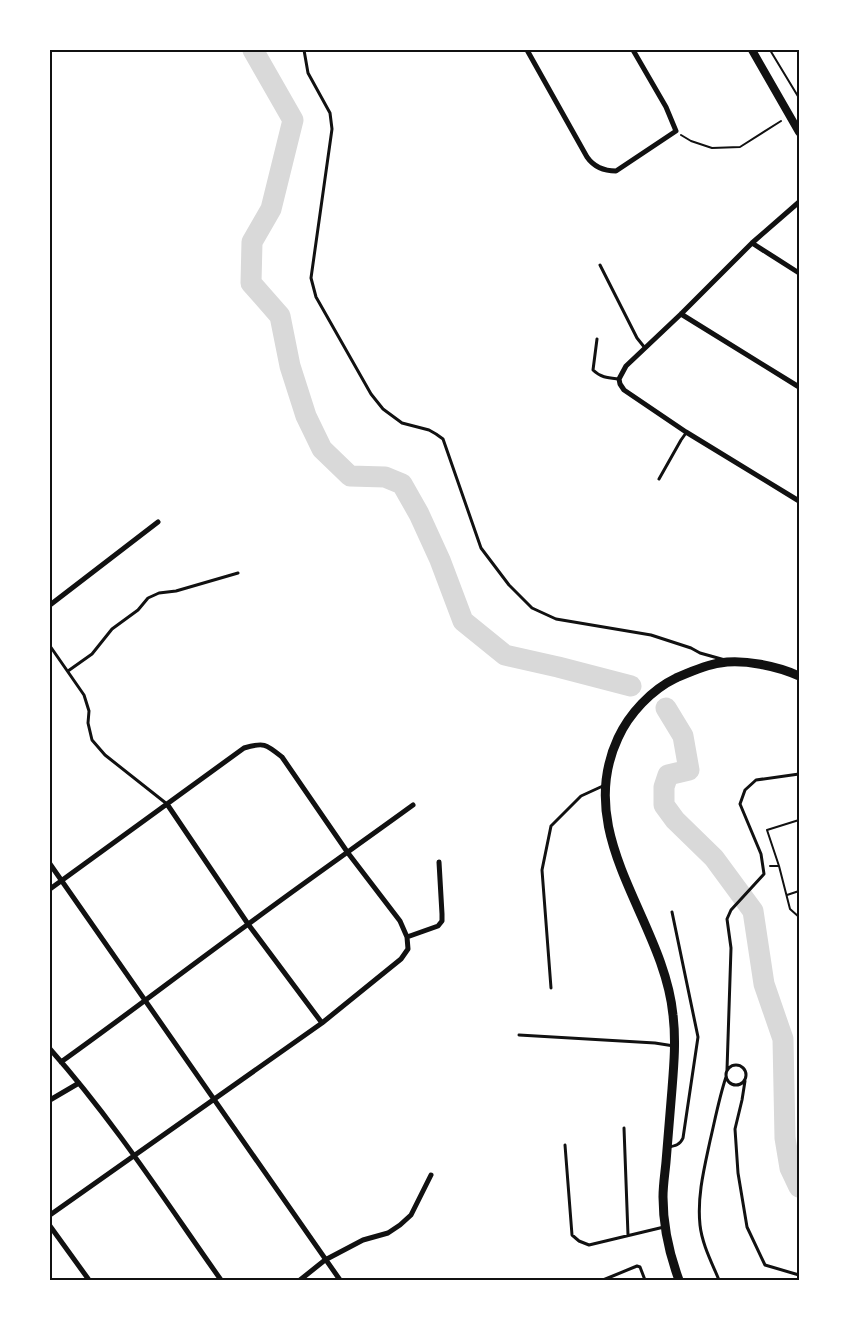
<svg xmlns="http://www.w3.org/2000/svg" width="849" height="1330" viewBox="0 0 849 1330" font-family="'Titillium Web',sans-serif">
  <rect width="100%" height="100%" fill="#fff"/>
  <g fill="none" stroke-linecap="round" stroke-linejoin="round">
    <path stroke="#d9d9d9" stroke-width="21" d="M253 50 293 120 271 209 252 242 251 283 280 316 290 366 306 416 322 449 350 476 385 477 402 484 419 514 440 560 463 621 505 655 558 667 631 686
      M666 708 683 736 689 770 668 775 664 787V805L675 820 714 858 753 911 764 984 783 1039 785 1138 790 1168 799 1187"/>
    <path stroke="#111" stroke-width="2" d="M770 50 799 98
      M681 135 691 141 712 148 740 147 781 121
      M770 866H779L790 909 799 917
      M779 866 767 830 799 820
      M787 895 799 891
      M798 971 799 970"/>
    <path stroke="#111" stroke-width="3" d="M304 50 308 73 330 113 332 129 311 278 316 297 371 394 383 409 402 423 429 430 436 434 443 439 481 548 509 585 532 608 556 619 651 635 691 648 700 653 725 660
      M600 265 637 338 645 348
      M597 339 593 370C601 378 609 378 619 379
      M659 479 681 440 686 433
      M50 646 84 695 89 711 88 723 92 740 105 755 167 804
      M68 671 92 654 112 629 138 610 148 598 159 593 176 591 238 573
      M551 988 542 870 551 826 581 796 605 785
      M519 1035 655 1043 674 1046
      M726 1075a10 10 0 1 1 20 0a10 10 0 1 1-20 0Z
      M727 1070 731 948 727 919 731 910 764 874 761 854 740 804 745 790 756 780 799 774
      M745 1081 742 1100 735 1129 738 1173 747 1227 765 1265 799 1275
      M624 1128 628 1235
      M565 1145 572 1235 579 1241 589 1245 664 1227
      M668 1147C675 1146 680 1145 683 1138L698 1037 672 912
      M603 1280 637 1266 640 1267 645 1280
      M719 1280C712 1263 702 1244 700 1225 697 1197 704 1169 710 1141 715 1120 719 1098 726 1077"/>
    <path stroke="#111" stroke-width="5" d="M527 50 587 157C594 167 603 171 616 171L676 131 666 107 633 50
      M799 202 752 243 681 314 626 366 619 379 620 384 624 390 686 432 799 501
      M752 243 799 273
      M681 314 799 387
      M50 605 158 522
      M167 804 248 924 322 1023
      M50 864 340 1280
      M50 889 244 748C264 742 266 744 282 757L348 853 400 921 407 937 408 949 401 959 322 1023 50 1215
      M407 937 438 926 442 921V914L439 862
      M50 1049C114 1121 166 1202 221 1280
      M61 1062C124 1017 185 970 247 925 302 884 358 845 413 805
      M50 1100 79 1083
      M50 1226 89 1280
      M300 1280 325 1260 363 1240 388 1233 400 1225 411 1215 431 1175"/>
    <path stroke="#111" stroke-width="8" d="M752 50 799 132"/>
    <path stroke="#111" stroke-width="9" d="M679 1280C669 1253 663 1226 663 1197 663 1185 665 1173 666 1162 668 1137 670 1113 672 1089 674 1064 676 1040 673 1015 664 920 572 837 618 738 629 714 651 690 676 678 690 672 705 665 720 663 743 659 778 666 799 676"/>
  </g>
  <rect width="849" height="1330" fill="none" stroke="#ffffff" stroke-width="102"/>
  <rect x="51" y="51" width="747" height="1228" fill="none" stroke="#111" stroke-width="2"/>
</svg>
